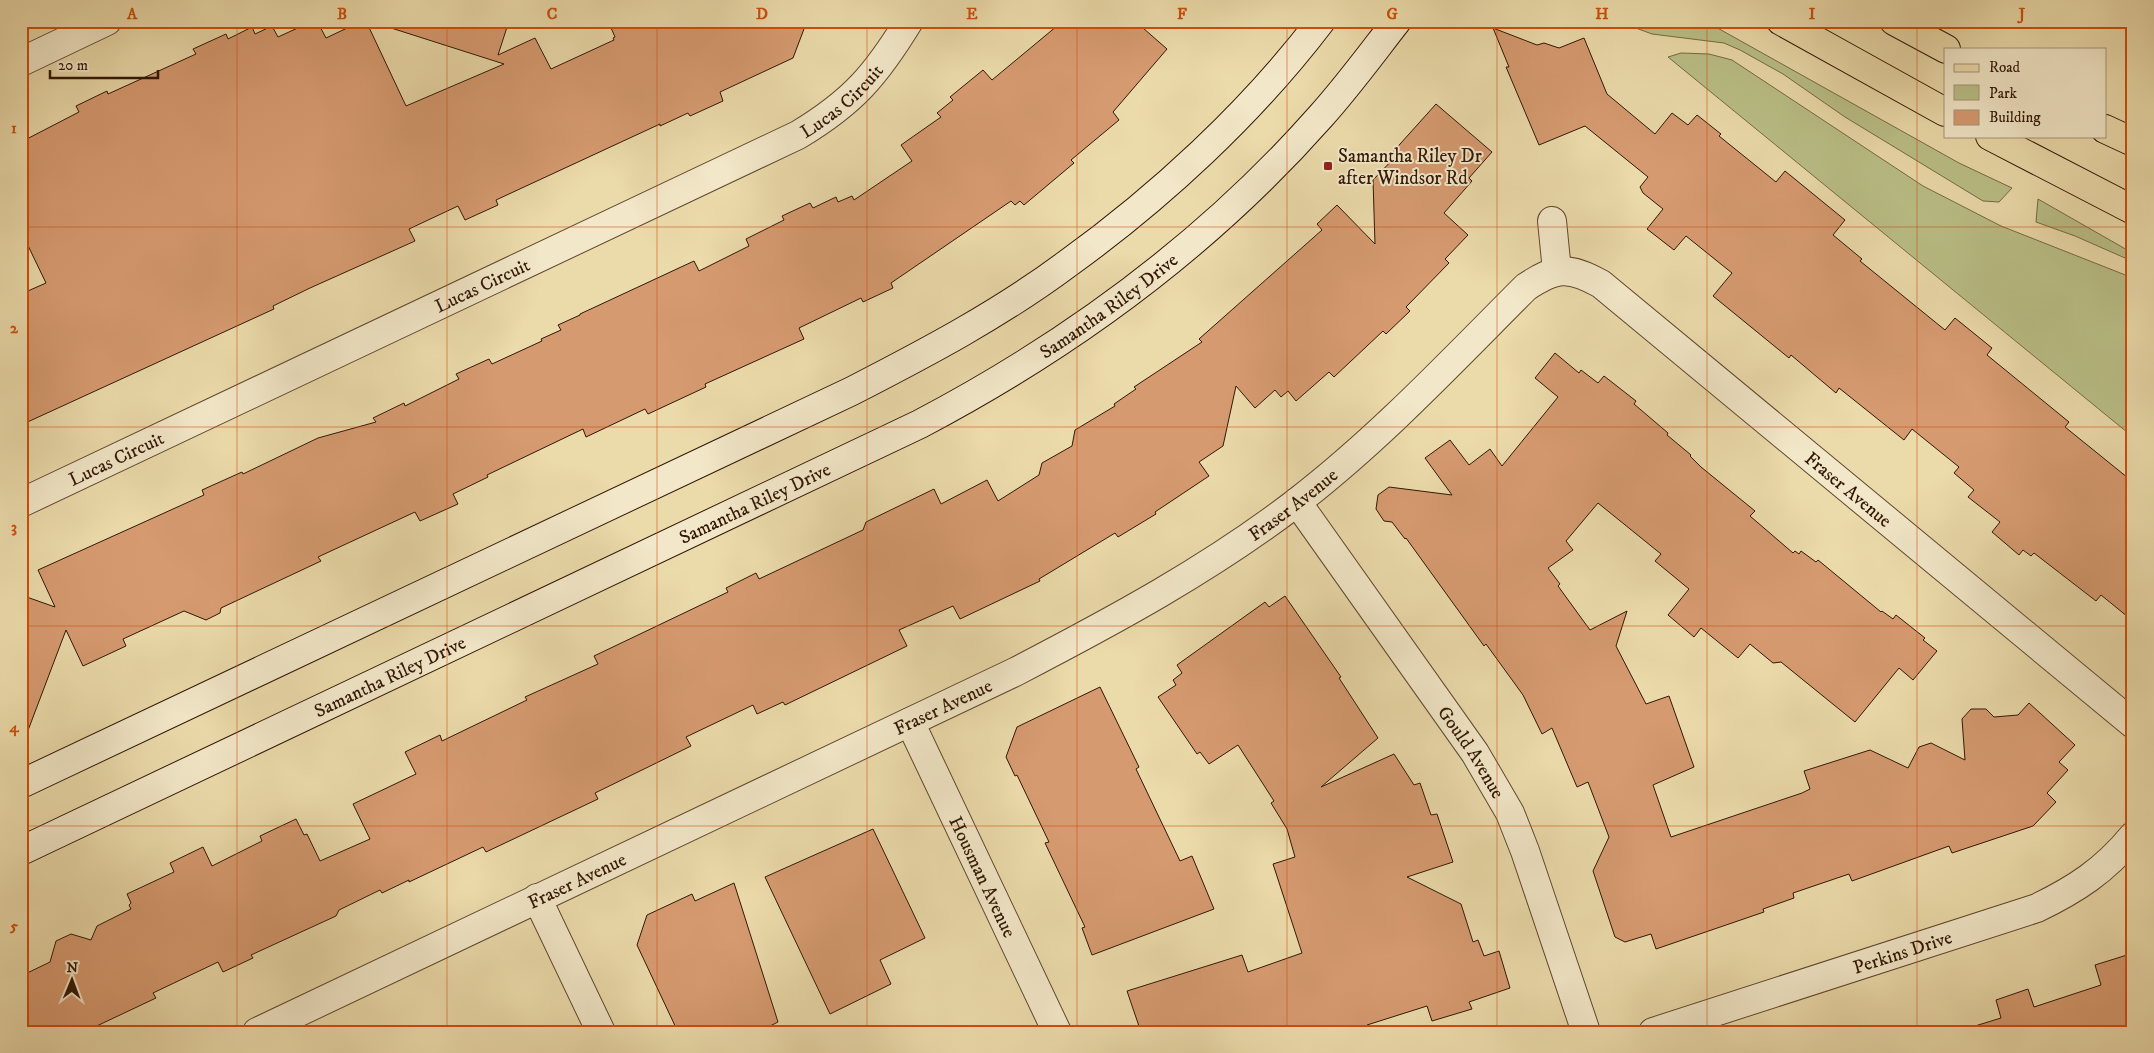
<svg xmlns="http://www.w3.org/2000/svg" width="2154" height="1053" viewBox="0 0 2154 1053" font-family="'IM FELL DW Pica',serif">
  <rect width="100%" height="100%" fill="#ebdaaa"/>
  <filter id="stains"><feTurbulence type="fractalNoise" baseFrequency=".004" numOctaves="4"/><feColorMatrix values="0 0 0 0 .2 0 0 0 0 .09 0 0 0 0 .02 0 0 0 .5 -.17"/></filter>
  <radialGradient id="worn" r=".72"><stop offset=".6" stop-color="#630" stop-opacity="0"/><stop offset="1" stop-color="#630" stop-opacity=".3"/></radialGradient>
  <path fill="#babf87" stroke="#766b46" d="M1617 21H1705L1959 163 2012 188 1999 202 1983 201 1845 117 1783 74 1740 50 1724 43 1652 34Z
    M1681 53 1709 54 1732 60 1923 186 2001 226 2133 278V437L1668 57Z
    M2038 199 2129 251 2125 258 2075 236 2036 222Z"/>
  <path fill="#d69a70" stroke="#311705" d="M313 21H317L326 38 362 21H366L406 106 504 64 388 27 389 21H509L498 55 535 38 551 69 614 40 613 38 615 37 608 21H807L793 58 720 92 723 101 690 116 688 113 660 126V124L496 200 498 205 465 220 458 206 409 229 415 241 310 288 273 306 274 309 21 425V294L46 283 21 231V142L79 112 76 106 107 91 108 94 196 54 193 49 226 34 228 39 252 27 255 34 272 26 278 37Z
    M1063 21H1135L1167 49 1113 112 1119 120 1071 160 1074 163 1024 205 1020 201 1015 205 1011 201 891 283 893 288 863 302 861 298 799 328 804 339 705 384 706 387 648 414 645 409 586 437 583 429 487 475 488 477 453 494 458 504 420 521 415 512 318 557 321 561 221 608 220 613 206 620 184 611 123 639 126 646 83 666 66 630 24 741 21 740V595L55 607 38 570 204 495 202 490 242 472 243 474 318 438 376 422 373 418 404 403 405 406 459 379 456 374 489 359 492 364 542 341 541 339 561 330 558 325 580 315V314L694 261 699 271 749 246 746 239 784 220 782 216 810 203 813 208 836 197 838 202 852 196 854 200 912 161 901 145 941 117 937 113 953 100 950 97 983 70 992 80Z
    M1493 28 1537 45 1544 43 1559 48 1584 38 1607 94 1655 134 1672 113 1688 125 1697 115 1721 134 1719 136 1776 182 1785 171 1845 220 1833 235 1862 259 1860 261 1945 330 1955 318 1992 348 1987 355 2069 422 2065 427 2133 482V621L2101 595 2096 601 2034 553 2031 556 2023 550 2019 555 1992 532 2000 522 1968 497 1974 490 1954 473 1959 467 1912 429 1904 440 1839 388 1836 393 1791 355 1789 358 1713 296 1732 273 1686 236 1674 250 1647 229 1663 209 1643 193 1640 187 1648 177 1585 126 1539 145 1506 67H1509Z
    M1436 104 1492 152 1469 178 1472 181 1444 213 1468 235 1445 259 1449 263 1406 307 1410 311 1386 334 1383 331 1334 377 1329 372 1296 401 1288 391 1281 397 1275 390 1255 408 1236 386 1223 446 1199 462 1209 476 1155 512 1156 514 1118 537 1115 533 1039 579 1040 581 960 619 953 606 899 630 907 646 785 705 783 702 757 714 753 705 686 737 691 746 595 793 598 799 486 852 483 847 409 882V880L382 893 380 890 339 910 336 916 251 955 253 958 223 972 218 962 153 993 156 998 84 1032H21V976L50 962 56 941 71 934 91 940 97 926 131 909 129 905 131 903 127 894 174 872 170 863 203 847 212 866 262 841 260 836 296 819 304 835 307 834 320 861 370 839 353 804 416 774 405 752 440 735 442 741 527 700 525 697 598 664 594 656 728 592 726 588 756 573 759 579 863 530 866 522 934 489 941 504 987 480 998 501 1039 475 1042 463 1072 446 1075 430 1115 406 1114 404 1136 389 1134 387 1202 342 1199 339 1322 230 1317 224 1337 205 1375 244 1373 180 1396 156 1392 153Z
    M1555 353 1579 373 1581 370 1598 383 1604 376 1636 401 1634 404 1668 433 1667 435 1691 455 1690 456 1701 467 1755 511 1750 516 1793 553 1795 551 1799 554 1801 551 1816 562 1818 560 1881 612 1882 611 1893 619 1896 615 1925 638 1923 640 1937 651 1913 680 1899 668 1855 722 1781 662 1773 663 1750 644 1738 658 1701 628 1694 637 1668 615 1689 589 1655 561 1661 554 1598 503 1566 541 1573 550 1548 568 1560 584 1558 586 1590 630 1627 611 1616 646 1646 704 1669 696 1694 767 1653 785 1671 837 1802 793 1810 789 1804 771 1870 750 1908 768 1919 747 1931 743 1965 760 1962 719 1971 709H1986L1994 717 2018 715 2029 703 2075 745 2059 762 2068 770 2047 793 2056 802 2033 826 1952 853 1949 846 1852 881 1849 874 1793 893 1794 898 1763 909 1764 912 1656 949 1651 934 1625 942 1615 937 1593 871 1609 837 1588 782 1577 787 1552 728 1542 734 1523 695 1486 644 1484 646 1406 538 1405 539 1392 522 1384 521 1376 509 1378 495 1389 487 1452 495 1425 458 1450 440 1469 465 1490 449 1502 466 1558 397 1535 378Z
    M1285 596 1341 677 1339 678 1378 738 1321 787 1394 754 1414 785 1420 783 1431 815 1437 814 1453 862 1407 877 1461 904 1473 942 1478 940 1484 956 1499 951 1510 988 1469 1002 1472 1009 1432 1021 1427 1006 1367 1025 1369 1032H1141L1127 991 1242 955 1248 972 1302 953 1273 864 1295 857 1287 829 1271 803 1274 801 1238 745 1209 764 1200 752 1197 754 1158 697 1176 685 1173 680 1182 673 1177 665 1265 602 1269 607Z
    M1100 687 1139 767 1136 769 1180 861 1192 856 1214 909 1092 955 1082 928 1085 927 1045 843 1049 842 1017 775 1015 776 1006 757 1017 727Z
    M873 829 925 938 880 960 891 984 830 1014 765 877Z
    M734 883 778 1022 758 1032H678L637 945 647 915 692 894 695 901Z
    M2127 955 2133 972V1032H1976L1975 1026 2001 1018 1996 1000 2028 989 2034 1007 2101 985 2095 965Z"/>
  <g fill="none" stroke-linecap="round" stroke-linejoin="round">
    <defs>
      <g id="minor">
        <path d="M21 62 107 21"/>
        <path d="M1552 221 1557 271"/>
        <path id="s1" d="M1297 502 1475 753 1510 813 1525 851 1586 1032"/>
        <path id="s2" d="M21 503 798 135C853 102 876 75 909 21"/>
        <path id="s3" d="M910 722 1057 1032"/>
        <path d="M537 898 601 1032"/>
        <path id="s4" d="M257 1032 1015 672C1113 621 1210 569 1297 502 1380 438 1452 361 1526 287 1556 267 1569 266 1601 284L2133 724"/>
        <path id="s5" d="M1653 1032 2037 908C2076 889 2104 871 2133 836"/>
      </g>
      <g id="secondary">
        <path d="M21 784 852 391C926 353 1000 314 1067 264 1160 197 1251 113 1321 21"/>
        <path id="s6" d="M21 851 920 424C1070 345 1208 244 1321 116 1348 86 1372 53 1397 21"/>
      </g>
      <path id="primary" d="M1781 21 1945 112
        M1894 21 1946 49
        M2105 129 2133 142
        M1990 136 2133 210"/>
    </defs>
    <use href="#minor" stroke="#60482e" stroke-width="30"/>
    <use href="#secondary" stroke="#311705" stroke-width="30"/>
    <use href="#primary" stroke="#311705" stroke-width="30"/>
    <use href="#minor" stroke="#f2e7c8" stroke-width="28"/>
    <use href="#secondary" stroke="#f2e7c8" stroke-width="28"/>
    <use href="#primary" stroke="#ebdaaa" stroke-width="28"/>
  </g>
  <path fill="none" stroke="#cd4f0b" stroke-width="1" stroke-opacity="0.55" d="M237 21V1032M447 21V1032M657 21V1032M867 21V1032M1077 21V1032M1287 21V1032M1497 21V1032M1707 21V1032M1917 21V1032M21 227H2133M21 427H2133M21 626H2133M21 826H2133"/>
  <rect fill="#8f2418" stroke="#f2e7c8" stroke-width="2" x="1323" y="161" width="10" height="10" rx="2.5"/>
  <g text-anchor="middle" stroke-width="4" stroke-linejoin="round" paint-order="stroke">
    <g font-size="19" fill="#311705" stroke="#f2e7c8">
      <text dy="7" stroke="none"><textPath href="#s2" startOffset="915">Lucas Circuit</textPath></text>
      <text dy="7" stroke="none"><textPath href="#s2" startOffset="510">Lucas Circuit</textPath></text>
      <text dy="7" stroke="none"><textPath href="#s6" startOffset="1218">Samantha Riley Drive</textPath></text>
      <text dy="7" stroke="none"><textPath href="#s2" startOffset="105">Lucas Circuit</textPath></text>
      <text dy="7" stroke="none"><textPath href="#s4" startOffset="1886">Fraser Avenue</textPath></text>
      <text dy="7" stroke="none"><textPath href="#s6" startOffset="812">Samantha Riley Drive</textPath></text>
      <text dy="7" stroke="none"><textPath href="#s4" startOffset="1164">Fraser Avenue</textPath></text>
      <text dy="7" stroke="none"><textPath href="#s6" startOffset="408">Samantha Riley Drive</textPath></text>
      <text dy="7" stroke="none"><textPath href="#s4" startOffset="759">Fraser Avenue</textPath></text>
      <text dy="7" stroke="none"><textPath href="#s1" startOffset="305">Gould Avenue</textPath></text>
      <text dy="7" stroke="none"><textPath href="#s3" startOffset="171">Housman Avenue</textPath></text>
      <text dy="7" stroke="none"><textPath href="#s4" startOffset="354">Fraser Avenue</textPath></text>
      <text dy="7" stroke="none"><textPath href="#s5" startOffset="262">Perkins Drive</textPath></text>
    </g>
    <g font-size="19" fill="#311705" stroke="#f2e7c8" text-anchor="start">
      <text x="1338" y="162">Samantha Riley Dr<tspan x="1338" dy="22">after Windsor Rd</tspan></text>
    </g>
  </g>
  <rect width="2154" height="1053" fill="none" stroke="#ebdaaa" stroke-width="55"/>
  <rect x="1944" y="48" width="162" height="90" fill="#f2e7c8" stroke="#a5947a"/>
  <rect x="1954" y="64" width="25" height="8" fill="#ebdaaa" stroke="#a5947a"/>
  <text x="1989" y="72" font-size="15" fill="#311705">Road</text>
  <rect x="1954" y="85" width="25" height="15" fill="#babf87" stroke="#a5947a"/>
  <text x="1989" y="98" font-size="15" fill="#311705">Park</text>
  <rect x="1954" y="110" width="25" height="15" fill="#d69a70" stroke="#a5947a"/>
  <text x="1989" y="122" font-size="15" fill="#311705">Building</text>
  <g transform="translate(72 980) rotate(1)" stroke="#f2e7c8" stroke-width="4" paint-order="stroke">
  <path d="M0-4L9 19L0 12L-9 19Z" fill="#311705"/>
  <text y="-8" font-size="14" font-weight="bold" text-anchor="middle" fill="#311705">N</text>
  </g>
  <path d="M50 70v8h108v-8" fill="none" stroke="#311705" stroke-width="2.5"/>
  <text x="58" y="70" font-size="15" fill="#311705" stroke="#f2e7c8" stroke-width="4" paint-order="stroke">20 m</text>
  <rect x="28" y="28" width="2098" height="998" fill="none" stroke="#cd4f0b" stroke-width="2"/>
  <g font-size="16" text-anchor="middle" font-weight="bold" fill="#cd4f0b">
    <text x="132" y="19">A</text>
    <text x="342" y="19">B</text>
    <text x="552" y="19">C</text>
    <text x="762" y="19">D</text>
    <text x="972" y="19">E</text>
    <text x="1182" y="19">F</text>
    <text x="1392" y="19">G</text>
    <text x="1602" y="19">H</text>
    <text x="1812" y="19">I</text>
    <text x="2022" y="19">J</text>
    <text x="14" y="133">1</text>
    <text x="14" y="333">2</text>
    <text x="14" y="532">3</text>
    <text x="14" y="732">4</text>
    <text x="14" y="931">5</text>
  </g>
  <rect width="100%" height="100%" filter="url(#stains)"/>
  <rect width="100%" height="100%" fill="url(#worn)"/>
</svg>
